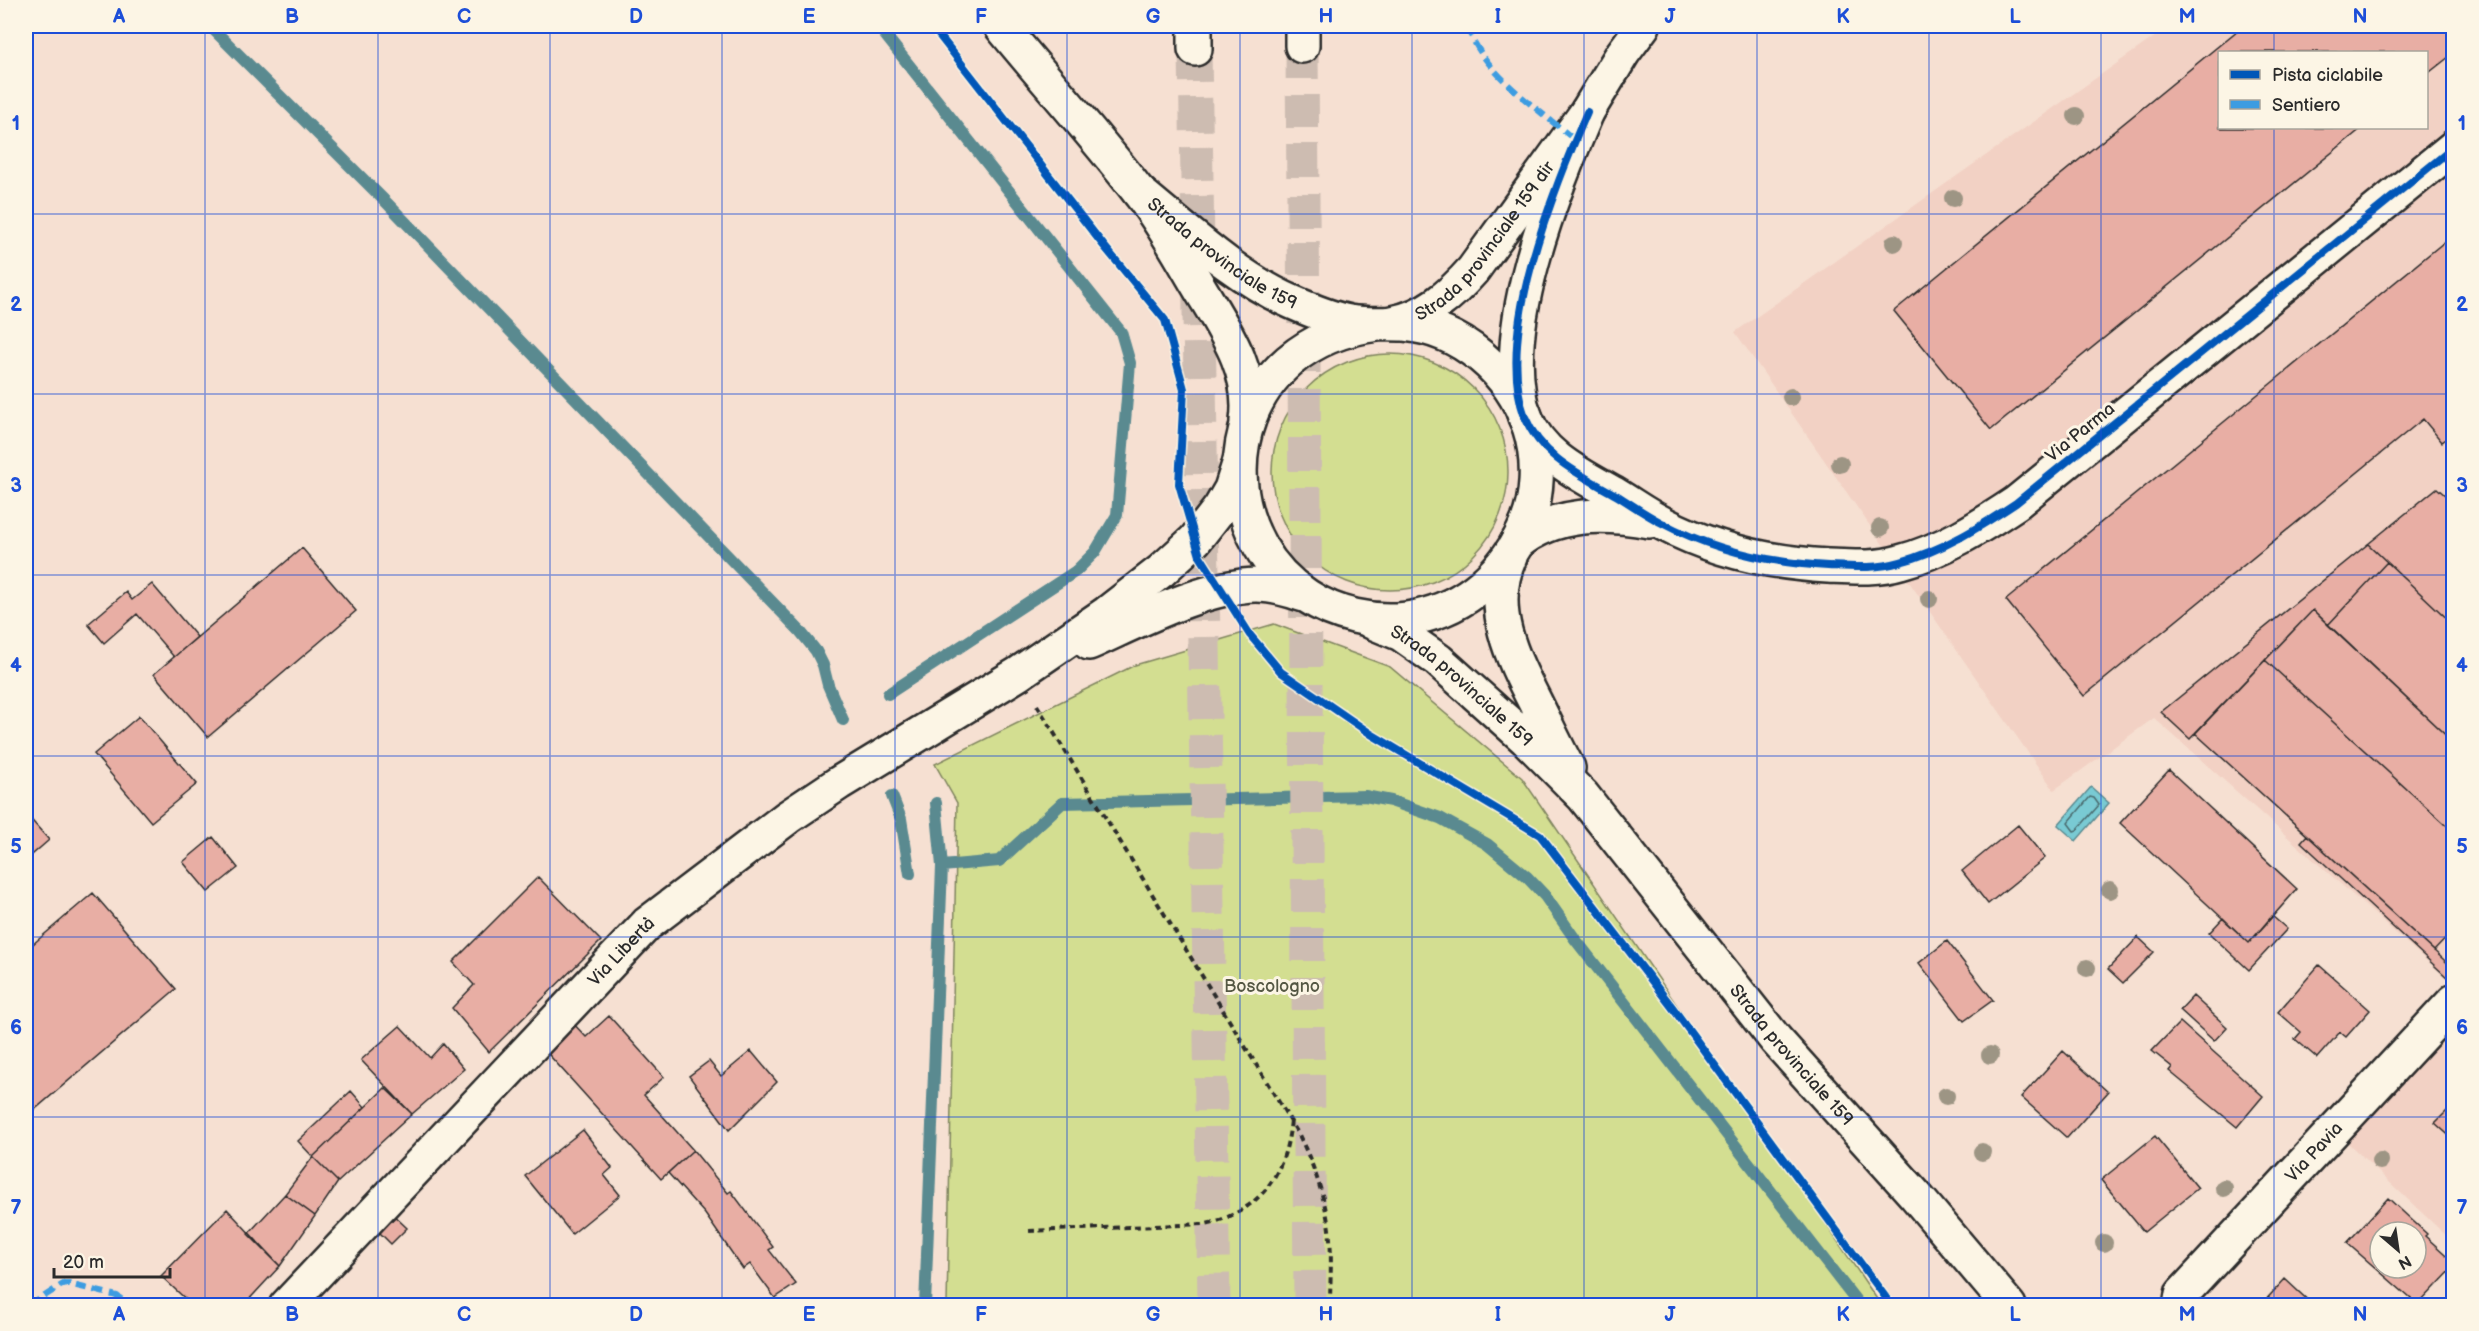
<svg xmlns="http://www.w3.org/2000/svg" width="2479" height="1331" viewBox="0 0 2479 1331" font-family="'Balsamiq Sans',sans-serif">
  <rect width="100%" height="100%" fill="#f6e0d2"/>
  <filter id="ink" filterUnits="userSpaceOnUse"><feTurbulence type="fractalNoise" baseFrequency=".0167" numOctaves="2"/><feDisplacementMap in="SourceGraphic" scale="12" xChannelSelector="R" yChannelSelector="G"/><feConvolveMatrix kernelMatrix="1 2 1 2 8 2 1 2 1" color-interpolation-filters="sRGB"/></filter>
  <g filter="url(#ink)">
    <path fill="#f2d1c4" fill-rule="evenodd" d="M2170 26H2453V984L2154 718 2054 790 1735 332ZM2220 52H2426V128H2220Z
      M2453 1001V1242L2334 1130Z"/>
    <path fill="#d3de91" stroke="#7f845e" stroke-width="1.5" d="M1272 472a118 118 0 1 1 236 0a118 118 0 1 1-236 0Z
      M1274 624 1390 667 1522 778 1881 1305H947L957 803 935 764 1135 665Z"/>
    <path fill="#79cad3" stroke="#5a8a90" stroke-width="1.5" d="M2091 787 2109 803 2076 841 2058 825Z"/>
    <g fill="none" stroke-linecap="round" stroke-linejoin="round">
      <path stroke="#4a6b6e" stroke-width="1.5" d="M2090 797 2094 798 2099 805 2077 830 2074 831 2068 823Z"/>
      <path stroke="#5a8a90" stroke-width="12" d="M210 26 386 202 800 631 816 651 823 665 828 685 843 720
        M878 26 1121 332 1130 363 1117 515 1095 552 1076 571 888 694
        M892 796 901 819 910 874
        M942 866 999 861 1062 803 1365 796 1391 801 1440 818 1487 844 1527 877 1545 896 1575 939 1860 1306
        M925 1306 942 866 936 803"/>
    </g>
    <path fill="#e8aea4" stroke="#2b2b2b" stroke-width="1.5" fill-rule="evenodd" d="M2243 26H2454V53L2426 75V52H2220V128H2362L1991 430 1894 311Z
      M2454 234V433L2442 442 2423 419 2084 696 2006 600Z
      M2437 488 2454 503V625L2368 544Z
      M2368 544 2387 562 2328 625 2313 610 2190 739 2161 712Z
      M302 548 356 611 208 737 154 674Z
      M2387 562 2454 625V743L2328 625Z
      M152 584 197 637 174 657 137 614 104 643 88 624 126 592 132 600Z
      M2313 610 2454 743V832L2265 660Z
      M2265 660 2454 832V930L2434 951 2195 733Z
      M139 716 197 784 151 822 94 754Z
      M2169 770 2297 889 2249 943 2120 823Z
      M26 814 49 840 26 860Z
      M2018 825 2045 858 1988 904 1962 871Z
      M2307 835 2454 969V974L2449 979 2301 842Z
      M213 837 238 868 208 892 183 862Z
      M538 877 601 941 489 1052 452 1008 474 985 453 962Z
      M93 893 176 989 26 1117V950Z
      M2272 916 2287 929 2249 970 2209 933 2223 918 2249 943Z
      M2138 937 2154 952 2123 983 2108 969Z
      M1947 941 1993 1000 1964 1021 1919 963Z
      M2319 965 2370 1010 2346 1037 2340 1032 2317 1058 2295 1039 2301 1032 2278 1012Z
      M2193 996 2227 1027 2214 1041 2180 1010Z
      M609 1016 664 1077 644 1095 693 1150 661 1179 541 1046 570 1020 586 1037Z
      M2180 1022 2263 1096 2237 1127 2169 1071 2172 1067 2152 1051Z
      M400 1026 430 1058 443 1044 464 1069 412 1114 361 1060Z
      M751 1051 777 1082 729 1130 689 1076 709 1061 721 1076Z
      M2063 1051 2108 1092 2067 1138 2021 1097Z
      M385 1088 412 1114 338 1182 313 1157Z
      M351 1091 365 1107 313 1157 298 1141Z
      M2454 1104V1140L2435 1123Z
      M583 1130 612 1168 604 1175 620 1195 572 1234 525 1176Z
      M2155 1136 2198 1188 2144 1232 2101 1180Z
      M693 1150 728 1193 731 1191 773 1247 769 1250 796 1284 775 1298 750 1264 743 1269 705 1214 668 1173Z
      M313 1157 338 1182 315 1216 285 1194Z
      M285 1194 315 1216 280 1266 248 1234Z
      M2388 1198 2427 1234 2425 1236 2454 1262V1267L2418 1305 2347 1243ZM2380 1232H2416V1268H2380Z
      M227 1209 280 1266 243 1306H193L161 1276Z
      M387 1209 407 1228 391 1244 372 1225Z
      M2285 1279 2314 1306H2260Z"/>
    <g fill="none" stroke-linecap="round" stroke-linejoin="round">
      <path stroke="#cdbcb1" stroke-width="33" stroke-dasharray="33 16" stroke-linecap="butt" d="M1302 46 1310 1306
        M1195 49 1214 1306"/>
      <defs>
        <g id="minor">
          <path d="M1001 26C1046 81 1094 134 1138 191 1161 220 1180 255 1199 287 1224 329 1254 371 1247 421"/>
          <path d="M1587 112C1554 190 1494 334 1525 417 1541 457 1581 475 1616 495 1631 504 1646 515 1662 523 1713 550 1771 563 1828 566 1852 567 1877 569 1900 562 1942 551 1980 527 2016 503L2454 147"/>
          <path id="s1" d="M1139 192C1187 231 1235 277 1292 302 1310 310 1329 318 1349 322 1367 325 1385 323 1404 324 1461 329 1511 372 1529 426 1540 460 1539 500 1523 532 1500 579 1458 612 1406 619 1372 623 1336 615 1307 596 1227 544 1216 425 1289 361 1315 339 1345 328 1378 324"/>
          <path id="s2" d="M1392 323C1426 317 1451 295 1473 270L1587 112 1623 53 1643 26"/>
          <path d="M1517 543C1555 512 1603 513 1650 521"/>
          <path d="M1510 557C1487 608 1512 657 1535 702 1546 724 1556 746 1568 768"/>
          <path id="s3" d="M1372 622 1401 634 1438 660 1526 739 1583 796 1776 1040 1916 1196 2009 1306"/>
          <path d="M1089 643C1136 622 1204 586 1256 585 1272 585 1286 589 1301 594"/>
          <path id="s4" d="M286 1306 647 924 788 817 839 783 1018 674 1107 613 1161 571 1195 540 1220 508 1231 489 1240 461"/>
          <path id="s5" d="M2180 1306 2182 1294 2454 1001"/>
        </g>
        <path id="highway" d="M1195 26V49
          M1302 46V26"/>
      </defs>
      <use href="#minor" stroke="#2b2b2b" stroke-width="38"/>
      <use href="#highway" stroke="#2b2b2b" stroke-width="38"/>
      <path stroke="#2b2b2b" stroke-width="4" stroke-dasharray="6 4.5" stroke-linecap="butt" d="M1037 705 1299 1135C1315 1168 1327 1202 1330 1239 1332 1261 1330 1283 1330 1306
        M1029 1231 1206 1224C1261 1211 1286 1174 1291 1120"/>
      <use href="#minor" stroke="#fcf5e5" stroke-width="33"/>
      <use href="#highway" stroke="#fcf5e5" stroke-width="33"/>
      <path stroke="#3d9ce1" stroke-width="6" stroke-dasharray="12 6" stroke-linecap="butt" d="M1467 26C1484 73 1533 105 1570 136
        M29 1306 65 1283 117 1296 130 1306"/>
      <defs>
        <path id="cycleway" d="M932 26 1104 246 1165 320 1184 389 1179 484 1200 556 1250 635 1281 672 1371 734 1540 835 1672 1007 1892 1306
          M1587 112C1554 190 1494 334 1525 417 1541 457 1581 475 1616 495 1631 504 1646 515 1662 523 1713 550 1771 563 1828 566 1852 567 1877 569 1900 562 1942 551 1980 527 2016 503L2454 147"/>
      </defs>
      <use href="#cycleway" stroke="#fcf5e5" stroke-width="11"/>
      <use href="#cycleway" stroke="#0057b8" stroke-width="8"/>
    </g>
    <g fill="#9d9584">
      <circle cx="2076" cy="116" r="9"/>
      <circle cx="1953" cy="198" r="9"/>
      <circle cx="1894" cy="243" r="9"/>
      <circle cx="1791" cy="397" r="9"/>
      <circle cx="1840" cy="464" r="9"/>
      <circle cx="1880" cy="528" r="9"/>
      <circle cx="1929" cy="599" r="9"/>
      <circle cx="2110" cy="890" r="9"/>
      <circle cx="2087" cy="968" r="9"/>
      <circle cx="1990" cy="1055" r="9"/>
      <circle cx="1946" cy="1096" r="9"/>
      <circle cx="1982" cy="1152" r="9"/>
      <circle cx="2380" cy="1161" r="9"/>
      <circle cx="2224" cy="1188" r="9"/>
      <circle cx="2104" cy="1243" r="9"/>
    </g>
  </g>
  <path fill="none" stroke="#1d4ed8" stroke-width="1.5" stroke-opacity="0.55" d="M205 26V1306M378 26V1306M550 26V1306M722 26V1306M895 26V1306M1067 26V1306M1240 26V1306M1412 26V1306M1584 26V1306M1757 26V1306M1929 26V1306M2101 26V1306M2274 26V52M2274 128V1306M26 214H2454M26 394H2454M26 575H2454M26 756H2454M26 937H2454M26 1117H2454"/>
  <g text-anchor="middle" stroke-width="6" stroke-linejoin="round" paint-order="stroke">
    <g font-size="18" fill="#2b2b2b" stroke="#fcf5e5">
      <text dy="6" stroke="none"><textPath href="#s2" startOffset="128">Strada provinciale 159 dir</textPath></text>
      <text dy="6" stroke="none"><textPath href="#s1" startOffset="104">Strada provinciale 159</textPath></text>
      <text transform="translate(2080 432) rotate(-39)" y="6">Via Parma</text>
      <text dy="6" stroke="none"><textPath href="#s3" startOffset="111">Strada provinciale 159</textPath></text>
      <text dy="6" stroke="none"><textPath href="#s4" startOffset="488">Via Libertà</textPath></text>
      <text dy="6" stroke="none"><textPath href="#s3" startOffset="608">Strada provinciale 159</textPath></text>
      <text dy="6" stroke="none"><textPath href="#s5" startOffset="206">Via Pavia</textPath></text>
    </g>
    <g font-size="18" fill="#555844" stroke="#fcf5e5">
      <text x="1272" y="992">Boscologno</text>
    </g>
  </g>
  <rect width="2479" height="1331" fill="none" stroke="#fcf5e5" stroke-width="66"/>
  <rect x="2218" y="51" width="210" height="78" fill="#fcf5e5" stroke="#a8a49b" stroke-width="1.5"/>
  <rect x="2230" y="70" width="30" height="9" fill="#0057b8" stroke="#a8a49b" stroke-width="1.5"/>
  <text x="2272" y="81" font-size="18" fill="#2b2b2b">Pista ciclabile</text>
  <rect x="2230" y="100" width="30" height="9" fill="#3d9ce1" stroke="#a8a49b" stroke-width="1.5"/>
  <text x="2272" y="111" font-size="18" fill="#2b2b2b">Sentiero</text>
  <g transform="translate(2398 1250) rotate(151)"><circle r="28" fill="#fcf5e5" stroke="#a8a49b" stroke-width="1.5"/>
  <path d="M0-4.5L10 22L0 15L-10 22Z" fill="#2b2b2b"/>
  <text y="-9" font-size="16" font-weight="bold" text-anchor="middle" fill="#2b2b2b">N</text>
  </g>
  <path d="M54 1268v9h116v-9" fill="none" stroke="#2b2b2b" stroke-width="3"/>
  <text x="63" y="1268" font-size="18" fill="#2b2b2b" stroke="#fcf5e5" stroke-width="4.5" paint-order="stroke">20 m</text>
  <rect x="33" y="33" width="2413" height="1265" fill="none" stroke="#1d4ed8" stroke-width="2"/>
  <g font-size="20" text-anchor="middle" font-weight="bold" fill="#1d4ed8">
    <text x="119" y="23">A</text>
    <text x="292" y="23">B</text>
    <text x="464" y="23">C</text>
    <text x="636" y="23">D</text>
    <text x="809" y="23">E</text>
    <text x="981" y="23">F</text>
    <text x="1153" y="23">G</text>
    <text x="1326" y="23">H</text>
    <text x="1498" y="23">I</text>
    <text x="1670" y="23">J</text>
    <text x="1843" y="23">K</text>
    <text x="2015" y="23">L</text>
    <text x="2187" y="23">M</text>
    <text x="2360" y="23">N</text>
    <text x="16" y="130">1</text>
    <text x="2462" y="130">1</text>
    <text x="16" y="311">2</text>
    <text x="2462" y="311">2</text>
    <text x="16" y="492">3</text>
    <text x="2462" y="492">3</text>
    <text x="16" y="672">4</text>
    <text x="2462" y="672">4</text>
    <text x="16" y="853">5</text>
    <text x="2462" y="853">5</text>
    <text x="16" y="1034">6</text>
    <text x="2462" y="1034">6</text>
    <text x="16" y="1214">7</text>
    <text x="2462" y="1214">7</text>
    <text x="119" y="1321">A</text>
    <text x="292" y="1321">B</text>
    <text x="464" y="1321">C</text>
    <text x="636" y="1321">D</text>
    <text x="809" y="1321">E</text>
    <text x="981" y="1321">F</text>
    <text x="1153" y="1321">G</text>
    <text x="1326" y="1321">H</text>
    <text x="1498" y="1321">I</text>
    <text x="1670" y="1321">J</text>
    <text x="1843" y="1321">K</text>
    <text x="2015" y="1321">L</text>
    <text x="2187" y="1321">M</text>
    <text x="2360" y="1321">N</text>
  </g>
</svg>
